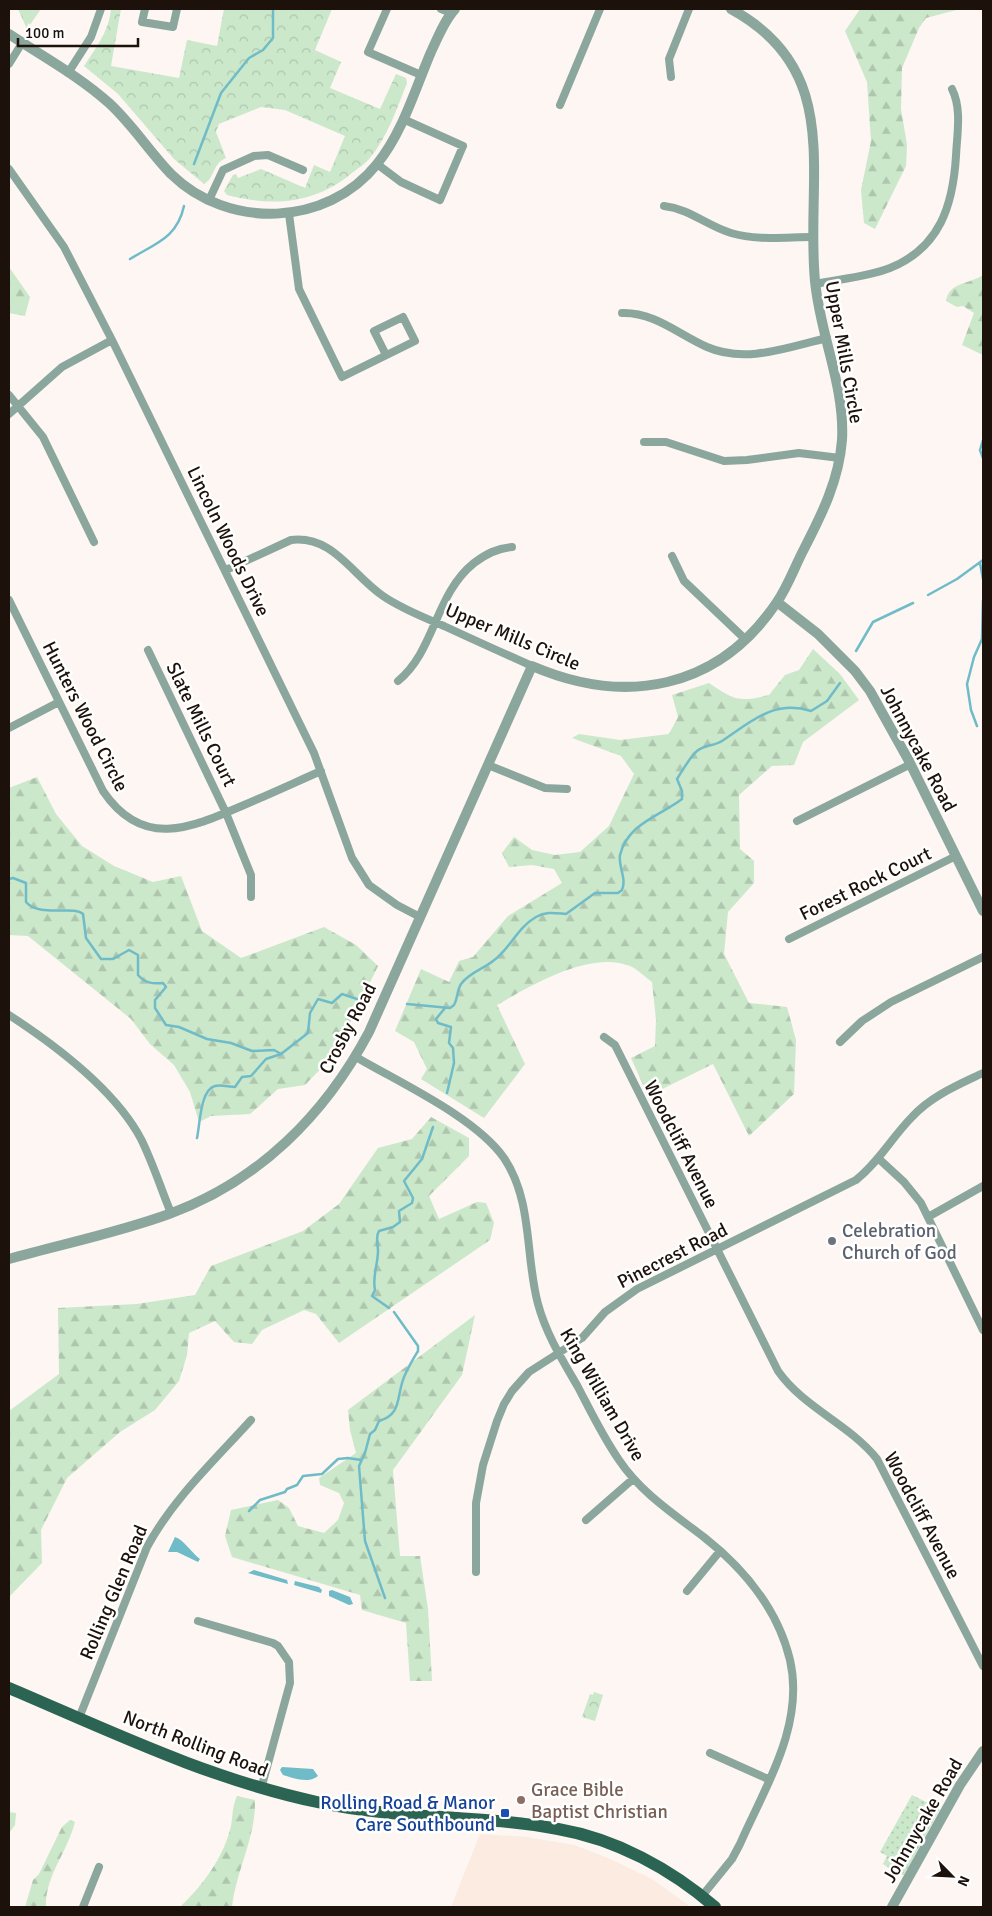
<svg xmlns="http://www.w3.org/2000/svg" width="992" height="1916" viewBox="0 0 992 1916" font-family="Signika,sans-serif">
  <defs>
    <pattern id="grass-dots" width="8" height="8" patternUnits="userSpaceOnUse" patternTransform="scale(1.25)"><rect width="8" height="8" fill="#cbe8cb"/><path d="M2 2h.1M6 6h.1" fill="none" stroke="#aec6ad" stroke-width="1.8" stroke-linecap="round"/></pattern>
    <pattern id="forest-firs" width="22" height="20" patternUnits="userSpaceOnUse" patternTransform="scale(1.25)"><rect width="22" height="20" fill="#cbe8cb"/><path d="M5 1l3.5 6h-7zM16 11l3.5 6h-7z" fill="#aec6ad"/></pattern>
    <pattern id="park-crowns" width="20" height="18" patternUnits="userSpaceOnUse" patternTransform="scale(1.25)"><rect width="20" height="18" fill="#cbe8cb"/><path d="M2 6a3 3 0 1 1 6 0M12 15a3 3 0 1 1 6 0" fill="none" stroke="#aec6ad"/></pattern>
  </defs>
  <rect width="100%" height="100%" fill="#fdf6f2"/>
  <path fill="#fbebe1" d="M480 1834 527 1837 574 1845 608 1858 652 1879 691 1907H451Z"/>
  <path fill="url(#grass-dots)" d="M912 1795 940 1809 904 1875H899L883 1864 887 1856 880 1852Z"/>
  <path fill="url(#forest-firs)" d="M860 9H960L926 18 919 28 902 68 901 109 907 145 906 166 875 229 864 223 861 190 871 141 867 82 845 31Z
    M9 267 30 297 25 316 9 313Z
    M983 275V355L962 345 974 313 963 306 957 307 946 301C949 282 970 284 983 275Z
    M813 649 840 674 859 700 803 742 794 765 772 766 739 795 740 849 754 861V883L728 912 724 954 749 1003 787 1007 796 1040 794 1094 749 1136 713 1064 648 1096 631 1058 655 1046 656 1020 652 982C645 977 637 969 630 966 590 950 530 986 497 1005L525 1064 484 1118 421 1079 427 1069 414 1042 395 1031 421 969 449 982 459 961 473 957 508 916 562 883 554 869 532 865 509 867 502 853 514 837 532 850 555 855 580 852 609 826 634 774 621 756 572 738 579 734 620 740 669 734 678 717 672 695 709 683C735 701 739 702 769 695L785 675 799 670Z
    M37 777 56 814 82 846 114 866 153 882 181 876 202 931 241 958 324 927 356 945 378 966 335 1054 305 1085 278 1089 250 1114 211 1116 199 1122 190 1092 174 1065 150 1044 131 1019 28 936 9 935V788Z
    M431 1117 469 1138V1156L429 1196 439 1219 477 1202 486 1203 494 1223 490 1240 339 1343 316 1314 304 1310 262 1330 252 1344 234 1342 215 1321 189 1333 187 1355 179 1381 155 1410 120 1432 67 1478 41 1530 42 1563 9 1597V1411L59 1374 58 1308 137 1304 195 1295 211 1266 303 1231 339 1204 378 1148 412 1139Z
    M475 1315 462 1375 393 1470 400 1556H420L428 1609 432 1681H410L406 1623 362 1610 360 1595 232 1557 225 1536 231 1510 278 1500 289 1508 298 1526 324 1533 338 1520 344 1503 339 1493 320 1485 319 1478 356 1453 350 1430 348 1410Z
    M237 1796 255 1800C256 1837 236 1871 232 1907H180C203 1885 224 1857 231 1826 233 1815 232 1807 237 1796Z
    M9 1812 16 1813 15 1825 9 1833Z
    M70 1820 75 1822C67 1853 45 1876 46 1907H25L33 1880 39 1874 62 1827Z"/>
  <path fill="url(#park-crowns)" d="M18 9H41L27 29Z
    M111 9H121L111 66 179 78 187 40 217 46 224 9H332L315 50 341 62 330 88 380 109 396 74 406 78 407 83C397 108 387 138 370 158 365 164 358 168 352 173 315 204 272 207 227 195L224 191 233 175 236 174 238 178 261 169 305 188 314 165 330 172 345 136 285 110 261 107 219 124 216 132 226 158C212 164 215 178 204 184L174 159 118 94 84 66C96 48 109 31 111 9Z
    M594 1692 603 1695 595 1721 582 1717 590 1694 593 1695Z"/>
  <path fill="#6fbcc8" d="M175 1537C184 1540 192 1553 200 1559L198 1562 177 1552H168Z
    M254 1570 287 1580 288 1584 248 1573Z
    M295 1581 319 1587 322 1590 321 1593 294 1585Z
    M332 1590 350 1597 353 1604 349 1605 329 1596V1591Z
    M282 1767 313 1769 318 1776C309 1784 293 1778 283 1775L280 1770Z"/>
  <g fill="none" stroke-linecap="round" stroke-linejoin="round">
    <path stroke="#6fbcc8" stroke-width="2.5" d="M194 164 221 93 249 58 263 50 273 38V9
      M130 259C156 243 177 238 184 206
      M983 440 980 450 983 458
      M980 563 983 579
      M928 595 957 579 983 560
      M856 651 873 622 913 603
      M977 726 971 710 967 684 974 657 982 639 983 600
      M9 879 13 878 26 883V902C40 918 73 905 83 914L86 938 101 959H113L129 950 138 955V975C145 983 152 984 163 983L166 987 155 1000V1008L166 1025 179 1027 207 1039 231 1043 252 1051 274 1050 281 1054 308 1033 310 1013 318 999 332 1003 342 994 357 999
      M407 1004 450 1008 454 1005C458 998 457 990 461 984 469 973 483 969 493 961 510 949 517 928 536 917 546 911 555 913 566 914L595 893H618L622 890C627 878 618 867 620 855 628 823 660 816 682 799V791L677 779C682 771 690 757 697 751 704 745 714 746 722 741 751 722 774 699 811 711L827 701 840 683
      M445 1008 436 1019 438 1023 451 1027 449 1043 453 1048 454 1063 447 1093
      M197 1138C200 1125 200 1090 215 1086 221 1084 229 1087 235 1087L242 1077 251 1076 266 1059 281 1054
      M389 1308 372 1296 375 1290C372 1277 378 1264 378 1251 378 1244 375 1237 379 1231L393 1227 400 1222 399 1211 412 1203 413 1198 404 1181 422 1159 433 1127
      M249 1511 260 1500 285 1492 287 1489 297 1485 303 1476 322 1474 338 1459 348 1458 361 1460
      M385 1598 365 1541 359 1466 365 1453 370 1434 375 1430 379 1421C400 1415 397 1400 402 1383 405 1372 412 1361 418 1351V1346L394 1312"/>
    <path stroke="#8ba79d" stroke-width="8" d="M145 9 142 22 173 27 177 9
      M387 9 368 52 421 75
      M441 9 451 13
      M9 64 22 43
      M68 73 91 37 101 9
      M671 77 669 59 689 9
      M560 105 600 9
      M377 164 401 182 440 200 463 146 403 119
      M9 169 64 247 112 340 314 753 352 858 369 885 397 905 420 917
      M209 200 223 170 254 156 268 155 303 170
      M664 206C690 209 707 226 731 233 757 241 786 237 812 237
      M289 214 299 289 342 377 415 341 403 317 374 331 386 355
      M815 284C840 279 867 277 890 268 940 248 953 205 956 156 957 134 962 109 952 89
      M622 313C654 312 678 334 707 347 746 364 788 347 827 338
      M9 395 43 437 94 542
      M9 414 62 367 112 340
      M644 442H666L724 461 747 460 799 453 840 458
      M672 556 684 581 745 639
      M226 570 291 540C333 535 352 575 383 596 402 609 423 617 444 626 474 640 503 653 532 666
      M9 600 103 791C143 850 191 828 244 805 270 794 296 782 321 771
      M148 650 226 813 251 875V897
      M398 681C435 651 435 594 474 563 486 554 497 548 512 547
      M9 728 59 702
      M488 765 545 788 567 789
      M797 821 911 764
      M789 939 956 856
      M9 1015C55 1045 115 1090 141 1139 153 1163 161 1189 171 1213
      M604 1037 615 1045 778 1371C804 1408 849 1424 877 1459L983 1666
      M840 1042 862 1021 891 1002 983 957
      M356 1057C400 1083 475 1117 504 1158 533 1201 525 1256 538 1304 546 1334 563 1361 578 1387 591 1412 603 1437 619 1460 641 1493 674 1514 705 1538 744 1569 778 1610 790 1660 805 1725 765 1787 740 1844L732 1859 702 1896
      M879 1159 904 1182 921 1203 983 1330
      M928 1217 983 1186
      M586 1520 633 1479
      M476 1572V1503L483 1465 497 1421 504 1404 512 1391 529 1372 582 1338 605 1312 637 1289 856 1180C879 1162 892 1137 912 1117 931 1096 958 1085 983 1073
      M687 1591 720 1551
      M198 1621 273 1643 278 1646 289 1662 290 1683 261 1789
      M79 1718 147 1547C173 1499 214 1461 251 1420
      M710 1753 768 1779
      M83 1907 99 1867"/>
    <path stroke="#8ba79d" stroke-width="10" d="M9 34C42 56 79 76 109 103 132 124 149 151 171 174 228 230 327 227 377 164 403 132 415 89 431 52 438 37 444 21 455 9
      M777 602 818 634 855 671 870 691 909 761 983 911
      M9 1259C62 1244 117 1233 169 1214 258 1182 325 1115 369 1032L532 666C625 706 718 690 777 602 788 586 795 566 804 549 822 514 839 480 842 440 845 386 820 335 815 281 805 175 845 71 731 9
      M892 1907 960 1785 983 1751"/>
    <path stroke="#2c6453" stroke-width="12" d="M9 1688C110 1731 209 1779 317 1802 396 1820 478 1814 558 1829 616 1839 671 1869 715 1907"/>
  </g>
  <circle fill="#6b7280" stroke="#fff" stroke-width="2" cx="832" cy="1241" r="5"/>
  <circle fill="#8d6e63" stroke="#fff" stroke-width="2" cx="521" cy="1800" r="5"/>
  <rect fill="#1a4fb4" stroke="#fff" stroke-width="2" x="500" y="1808" width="10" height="10" rx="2.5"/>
  <g text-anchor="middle" stroke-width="5" stroke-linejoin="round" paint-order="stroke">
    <g font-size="19" fill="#1d120b" stroke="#fff">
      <text transform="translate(845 352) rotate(80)" y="7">Upper Mills Circle</text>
      <text transform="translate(229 541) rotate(64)" y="7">Lincoln Woods Drive</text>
      <text transform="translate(513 636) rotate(23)" y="7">Upper Mills Circle</text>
      <text transform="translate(86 716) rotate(63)" y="7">Hunters Wood Circle</text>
      <text transform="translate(202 724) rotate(64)" y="7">Slate Mills Court</text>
      <text transform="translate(919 748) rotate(62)" y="7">Johnnycake Road</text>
      <text transform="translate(865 883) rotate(-26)" y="7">Forest Rock Court</text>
      <text transform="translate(347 1028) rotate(-62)" y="7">Crosby Road</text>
      <text transform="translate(682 1144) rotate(63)" y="7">Woodcliff Avenue</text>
      <text transform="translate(672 1255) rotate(-27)" y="7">Pinecrest Road</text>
      <text transform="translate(603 1394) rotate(60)" y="7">King William Drive</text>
      <text transform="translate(923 1515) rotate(62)" y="7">Woodcliff Avenue</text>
      <text transform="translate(113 1592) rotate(-67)" y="7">Rolling Glen Road</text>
      <text transform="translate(196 1743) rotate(21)" y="7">North Rolling Road</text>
      <text transform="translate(922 1820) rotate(-60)" y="7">Johnnycake Road</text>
    </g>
    <g font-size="19" fill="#5b616d" stroke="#fff" text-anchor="start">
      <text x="842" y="1237">Celebration<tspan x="842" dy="22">Church of God</tspan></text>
    </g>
    <g font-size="19" fill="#785e54" stroke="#fff" text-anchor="start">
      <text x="531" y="1796">Grace Bible<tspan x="531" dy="22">Baptist Christian</tspan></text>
    </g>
    <g font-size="19" fill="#164399" stroke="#fff" text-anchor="end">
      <text x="495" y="1809">Rolling Road &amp; Manor<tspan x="495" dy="22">Care Southbound</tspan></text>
    </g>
  </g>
  <rect width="992" height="1916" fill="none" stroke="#1d120b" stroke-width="20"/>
  <g transform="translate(952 1876) rotate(114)" stroke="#ffffff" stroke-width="4" paint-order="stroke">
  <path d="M0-4L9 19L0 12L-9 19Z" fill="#1d120b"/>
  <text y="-8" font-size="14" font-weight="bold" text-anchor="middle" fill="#1d120b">N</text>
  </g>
  <path d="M18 38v8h120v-8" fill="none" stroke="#1d120b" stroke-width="2.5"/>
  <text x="25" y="38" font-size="15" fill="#1d120b" stroke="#ffffff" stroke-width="4" paint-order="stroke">100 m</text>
</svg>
